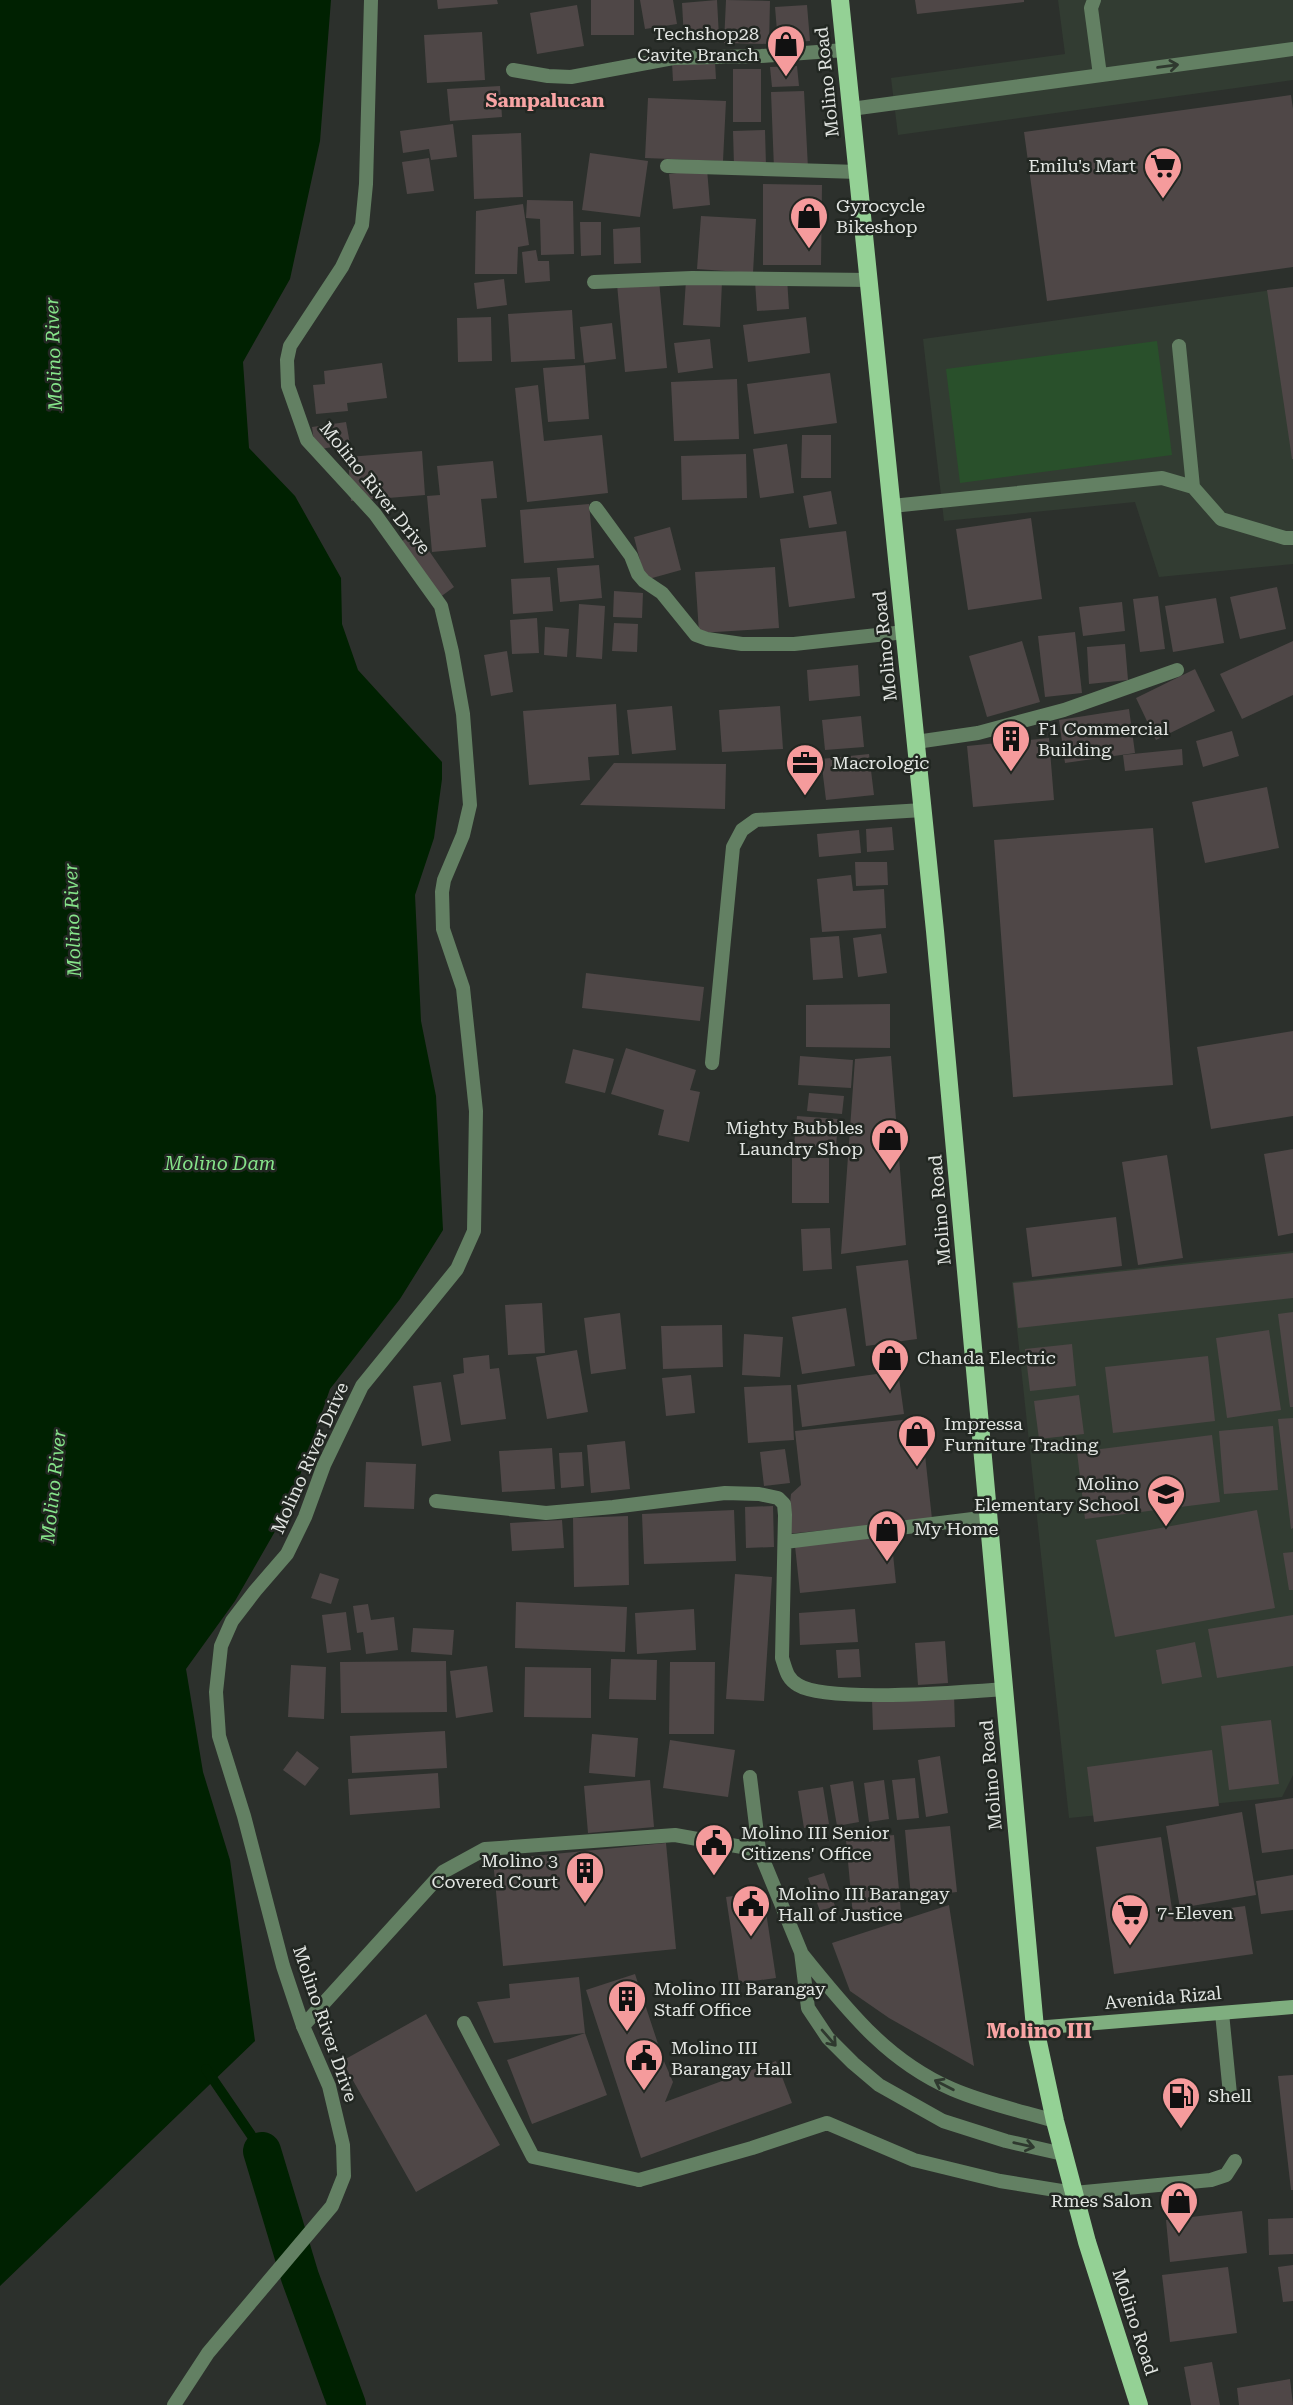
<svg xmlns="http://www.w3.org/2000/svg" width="1293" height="2405" viewBox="0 0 1293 2405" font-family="'Roboto Serif',serif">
  <rect width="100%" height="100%" fill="#2c302c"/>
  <path fill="#323c32" d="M1058 0H1293V80L898 135 891 78 1065 54Z
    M1293 287V564L1159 577 1135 502 944 521 923 339Z
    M1293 1251V1775L1282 1797 1069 1818 1012 1282Z"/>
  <path fill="#29502b" d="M1157 341 1172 455 960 483 946 369Z"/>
  <path fill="#002101" d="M0 0H331L320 141 290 279 243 362 249 448 295 496 341 578 342 624 358 670 442 762V779L434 838 415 895 421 1021 436 1096 443 1230 400 1299 330 1389 289 1507 235 1601 186 1669 203 1772 230 1860 255 2041 0 2286Z"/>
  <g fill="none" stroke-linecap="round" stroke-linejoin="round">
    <path stroke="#002101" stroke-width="10" d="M206 2069 262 2151"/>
    <path stroke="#002101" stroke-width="38" d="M262 2151 300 2277 347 2405"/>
  </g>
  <path fill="#4f4747" d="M437 0H497L498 4 438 9Z
    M591 0H634V35H591Z
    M640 0H673L677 24 645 29Z
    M717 0 719 37 684 39 682 3Z
    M726 0 770 1 769 44 724 43Z
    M915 0H1024V2L917 14Z
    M577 5 584 46 537 54 530 13Z
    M807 5 810 41 778 43 775 7Z
    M482 32 485 80 427 83 424 35Z
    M715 62 716 79 673 81 672 63Z
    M797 66 799 86 772 87 770 67Z
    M733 69H761V122H733Z
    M500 86 502 117 450 121 447 89Z
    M804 91 808 168 774 169 771 92Z
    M1291 95 1293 109V267L1047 301 1024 132Z
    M648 98 726 101 723 161 645 158Z
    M453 124 457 157 431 160 429 149 403 153 400 131Z
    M765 130 766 166H734L733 131Z
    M521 133 523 197 474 199 472 135Z
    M590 153 648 161 640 217 582 210Z
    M429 158 434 191 407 194 402 162Z
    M707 169 710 205 673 209 669 174Z
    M763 184 822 185 821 265H763Z
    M527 200 573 201 574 254 541 255 540 219 526 218Z
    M523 204 529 245 518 247 517 274H475L476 211Z
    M701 216 756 219 753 273 697 269Z
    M580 222H601V255L581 256Z
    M640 227 641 263 614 264 613 229Z
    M536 250 538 261H549L550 281 525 283 522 252Z
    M787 278 789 309 757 311 755 281Z
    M504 279 507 305 477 309 474 283Z
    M659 280 667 368 625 372 617 284Z
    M686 280 722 282 720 327 683 325Z
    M1293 287V459H1292L1267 290Z
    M572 310 575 359 511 362 508 314Z
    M491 317 492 361 458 362 457 318Z
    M806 317 810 353 748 362 743 325Z
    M612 323 616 359 584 363 580 327Z
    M710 339 713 368 678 373 674 343Z
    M382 363 387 398 347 403 348 411 316 414 313 385 325 384 324 371Z
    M585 365 589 419 548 422 543 368Z
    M830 373 837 423 754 434 747 384Z
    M737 379 739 439 674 441 671 382Z
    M538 385 544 441 602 435 608 493 527 502 515 388Z
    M346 422 350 444 315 450 312 427Z
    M802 435H831V478H801Z
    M787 444 794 493 760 498 753 449Z
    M422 451 425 495 351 501 348 457Z
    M746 454 747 498 682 500 681 456Z
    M493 461 497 498 481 499 486 547 432 552 427 496 440 495 437 466Z
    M831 491 837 524 809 528 803 496Z
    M589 504 594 558 524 563 520 510Z
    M1031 518 1042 599 968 610 956 529Z
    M670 527 681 570 645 580 634 537Z
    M846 531 855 598 789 607 780 539Z
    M416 532 454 587 432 603 393 547Z
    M599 565 602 598 560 602 557 568Z
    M775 567 779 628 699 633 695 572Z
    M550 577 553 611 513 614 511 579Z
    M1277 587 1286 629 1240 639 1230 597Z
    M614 591 643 593 642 618 613 617Z
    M1158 596 1165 649 1140 652 1133 599Z
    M1216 598 1224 643 1173 652 1165 606Z
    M1122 602 1125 631 1083 636 1079 607Z
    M579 604 605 606 602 659 576 657Z
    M537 618 539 653 512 654 510 620Z
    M614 623 638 624 637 652 612 651Z
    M545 627 569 629 567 657 544 655Z
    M1075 632 1082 693 1045 697 1038 636Z
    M1022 641 1040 702 987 717 969 656Z
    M1293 641V695L1242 719 1220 674Z
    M1125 644 1128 680 1089 684 1087 647Z
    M507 651 513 692 491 696 484 655Z
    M858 665 860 696 809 701 807 670Z
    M1195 669 1215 711 1156 740 1136 698Z
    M616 704 619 755 588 757 590 780 529 785 523 711Z
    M672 706 676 750 632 754 627 710Z
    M780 706 783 749 722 752 719 710Z
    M1129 709 1135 753 1065 763 1059 720Z
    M861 716 864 747 825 750 822 720Z
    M1232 731 1239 756 1203 767 1196 741Z
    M1049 738 1054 800 973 807 967 746Z
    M1182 749 1183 765 1125 771 1123 755Z
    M869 754 874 795 826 800 821 759Z
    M614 763 726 764 725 809 580 805Z
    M1267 787 1279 848 1205 863 1192 802Z
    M892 827 894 850 867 852 866 829Z
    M1153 828 1173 1085 1013 1097 994 840Z
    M859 830 861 853 819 857 817 834Z
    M855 862H887L888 885 856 886Z
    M851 875 853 891 884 889 886 928 822 932 817 879Z
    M881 934 887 973 858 977 853 938Z
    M839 936 843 978 813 980 810 938Z
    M586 973 704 987 700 1021 582 1008Z
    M890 1004V1048L806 1047V1005Z
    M1293 1031V1116L1211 1129 1197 1047Z
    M626 1048 696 1070 690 1090 700 1092 689 1142 658 1135 664 1110 611 1094Z
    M573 1049 614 1059 605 1093 565 1083Z
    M800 1056 853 1060 851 1088 798 1085Z
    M891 1056 906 1245 841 1254 855 1059Z
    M809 1093 844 1096 842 1114 807 1111Z
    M797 1116 838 1119 836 1148 794 1145Z
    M1293 1149V1233L1278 1236 1264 1154Z
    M1167 1155 1183 1258 1138 1265 1122 1162Z
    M792 1158H829V1203H792Z
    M1116 1217 1122 1266 1032 1277 1026 1228Z
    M830 1228 832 1269 803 1271 801 1229Z
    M1293 1253V1298L1018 1328 1013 1283Z
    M908 1260 917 1339 866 1346 856 1266Z
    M542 1303 545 1353 508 1355 505 1305Z
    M846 1308 855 1366 802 1374 792 1317Z
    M1293 1312V1407H1290L1278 1314Z
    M620 1313 626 1369 591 1374 584 1318Z
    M722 1325 723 1367 663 1369 661 1326Z
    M1269 1330 1281 1410 1227 1418 1216 1338Z
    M744 1334 783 1337 780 1377 742 1375Z
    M1072 1344 1076 1386 1030 1391 1025 1349Z
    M577 1350 588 1412 547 1419 536 1357Z
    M489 1355 490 1369 499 1368 506 1419 461 1425 453 1375 464 1373 463 1358Z
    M1208 1356 1215 1421 1113 1433 1105 1367Z
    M898 1371 904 1414 802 1427 797 1385Z
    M691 1375 695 1413 666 1416 662 1378Z
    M441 1382 451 1441 422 1446 413 1386Z
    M791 1385 794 1440 748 1443 744 1387Z
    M1079 1395 1084 1434 1039 1439 1034 1401Z
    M921 1418 932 1519 787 1534 791 1494 801 1485 795 1431Z
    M1293 1418V1528L1291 1529 1278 1419Z
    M1273 1426 1278 1490 1224 1494 1219 1431Z
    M1212 1435 1220 1502 1085 1519 1077 1452Z
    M625 1441 630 1489 591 1493 587 1445Z
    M552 1448 555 1489 502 1492 499 1451Z
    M785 1449 790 1483 764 1486 760 1452Z
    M582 1452 584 1486 561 1488 559 1453Z
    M366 1462 416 1464 414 1509 364 1507Z
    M773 1506 774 1547 746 1548 745 1507Z
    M734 1510 736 1561 644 1564 642 1514Z
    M1257 1510 1275 1608 1115 1637 1096 1540Z
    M628 1516 629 1585 574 1587 573 1518Z
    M562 1520 564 1548 512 1551 510 1523Z
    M891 1535 896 1583 800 1593 795 1546Z
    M1293 1552V1590H1289L1283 1553Z
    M320 1573 339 1579 331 1604 311 1598Z
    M735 1574 772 1577 764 1701 726 1699Z
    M516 1602 627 1607 625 1652 515 1648Z
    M368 1604 371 1620 394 1617 398 1650 366 1654 363 1632 357 1633 353 1606Z
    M694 1609 696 1650 637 1654 635 1613Z
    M855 1609 858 1642 800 1645 799 1613Z
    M346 1612 351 1650 327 1653 322 1615Z
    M1293 1615V1666L1217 1678 1208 1629Z
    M413 1628 454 1630 452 1655 411 1652Z
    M945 1641 948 1683 918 1685 915 1643Z
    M1195 1642 1202 1677 1162 1684 1156 1650Z
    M859 1649 861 1677 838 1678 836 1650Z
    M611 1659 657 1660 656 1700 609 1699Z
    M446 1661 447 1712 341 1713 340 1662Z
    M670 1662H715L714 1734H669Z
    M291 1665 326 1667 324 1719 288 1717Z
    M487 1666 493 1712 456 1718 450 1671Z
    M525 1667 591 1668V1718L524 1717Z
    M954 1694 955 1727 873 1730 872 1699Z
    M1271 1720 1279 1784 1229 1790 1221 1726Z
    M445 1731 447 1768 352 1773 350 1736Z
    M592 1734 638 1738 635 1777 589 1773Z
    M670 1740 735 1750 728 1797 663 1788Z
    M1212 1750 1219 1806 1094 1822 1087 1767Z
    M297 1751 319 1768 305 1786 283 1770Z
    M940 1756 948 1813 926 1817 918 1760Z
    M438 1773 440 1808 350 1815 348 1779Z
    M915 1778 919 1818 897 1820 892 1780Z
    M650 1780 654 1827 588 1833 584 1786Z
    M884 1780 889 1819 869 1822 864 1783Z
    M853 1781 859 1822 837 1826 830 1785Z
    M823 1787 829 1824 804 1828 798 1791Z
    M1293 1798V1849L1262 1853 1255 1804Z
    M1242 1812 1256 1895 1180 1908 1166 1826Z
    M950 1826 957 1892 911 1897 905 1830Z
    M894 1835 901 1912 853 1916 846 1840Z
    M1161 1837 1173 1916 1245 1906 1253 1954 1114 1974 1096 1847Z
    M666 1843 676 1949 503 1966 493 1860Z
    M824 1873 835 1906 820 1911 808 1878Z
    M1293 1875V1910L1261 1914 1256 1881Z
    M763 1892 776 1978 739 1983 726 1897Z
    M949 1905 974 2066 889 2018 850 1991 832 1943Z
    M635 1974 663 2059 673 2082 665 2102 776 2061 792 2103 641 2158 586 1990Z
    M579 1977 585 2033 494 2043 477 2002 510 1998 509 1984Z
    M426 2014 500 2145 416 2192 342 2061Z
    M585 2033 607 2095 532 2124 507 2060Z
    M1293 2075V2190H1291L1278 2076Z
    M1242 2211 1247 2253 1170 2262 1166 2220Z
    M1293 2218V2254L1269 2255 1268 2219Z
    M1293 2265V2301L1283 2302 1278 2267Z
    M1228 2267 1237 2333 1170 2342 1162 2275Z
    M1212 2362 1220 2405H1191L1184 2367Z
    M1290 2379 1293 2405H1239L1237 2388Z"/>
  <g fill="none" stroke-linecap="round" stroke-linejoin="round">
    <path stroke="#638063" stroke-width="14" d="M1094 0 1091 8 1100 75
      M851 109 1293 49
      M667 166 858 172
      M594 282 692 278 869 280
      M1179 346 1193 487 1221 519 1285 538H1293
      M892 506 1162 478 1193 487
      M436 1501 546 1513 613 1507 725 1493 759 1494 778 1498 784 1504 785 1515 782 1658C786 1670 787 1679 798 1685 827 1703 965 1692 1004 1689
      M785 1542 989 1517
      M750 1777 759 1850 801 1952 808 2008 828 2038 853 2063 879 2085 943 2121 1006 2141 1063 2154
      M801 1953C846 2008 885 2060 952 2089 984 2103 1021 2111 1055 2121
      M1222 2013 1230 2094
      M303 2026 443 1872 485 1849 675 1835 759 1850
      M639 2180 752 2148 827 2123 914 2160 1000 2181 1074 2193 1211 2180 1226 2175 1235 2161"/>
    <path stroke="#638063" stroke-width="14" d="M513 70 548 76 571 77 673 58 761 56 845 50
      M596 508 631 556 638 574 644 581 662 593 696 635 707 639 742 644H794L905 632
      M916 742 978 733 1064 710 1177 670
      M712 1063 733 847 742 830 756 820 923 810
      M464 2023 533 2157 639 2180"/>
    <path stroke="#638063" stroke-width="14" d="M174 2405 208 2353 332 2206 344 2176 343 2145 329 2086 303 2026 283 1966 244 1816 219 1736 216 1692 221 1646 232 1621 255 1591 287 1554 305 1517 324 1465 362 1386 457 1269 474 1231 476 1111 463 988 443 929 442 892 444 880 463 835 470 805 463 714 452 652 441 606 375 514 307 440 288 386 287 360 290 346 342 267 362 225 366 184 371 0"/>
    <path stroke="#7fae7f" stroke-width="14" d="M1035 2028 1293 2007"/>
    <path stroke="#94d195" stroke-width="18" d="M840 0 935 931 1035 2028 1055 2121 1087 2242 1139 2405"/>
  </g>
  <defs><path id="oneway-shaft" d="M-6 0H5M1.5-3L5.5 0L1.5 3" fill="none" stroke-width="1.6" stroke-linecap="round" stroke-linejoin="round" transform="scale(1.75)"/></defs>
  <g stroke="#2f392f">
    <use href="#oneway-shaft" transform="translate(1168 66) rotate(-8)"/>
    <use href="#oneway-shaft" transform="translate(829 2038) rotate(49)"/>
    <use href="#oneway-shaft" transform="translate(944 2085) rotate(-153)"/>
    <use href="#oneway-shaft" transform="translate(1024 2145) rotate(13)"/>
  </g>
  <defs>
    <symbol id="shop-pin" viewBox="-11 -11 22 30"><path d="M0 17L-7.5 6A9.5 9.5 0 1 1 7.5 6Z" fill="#f59b9c" stroke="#222722"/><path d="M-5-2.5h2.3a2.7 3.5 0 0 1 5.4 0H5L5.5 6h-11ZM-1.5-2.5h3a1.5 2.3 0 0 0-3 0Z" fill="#111"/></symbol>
    <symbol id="supermarket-pin" viewBox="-11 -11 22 30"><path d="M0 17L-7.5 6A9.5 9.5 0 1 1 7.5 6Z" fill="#f59b9c" stroke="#222722"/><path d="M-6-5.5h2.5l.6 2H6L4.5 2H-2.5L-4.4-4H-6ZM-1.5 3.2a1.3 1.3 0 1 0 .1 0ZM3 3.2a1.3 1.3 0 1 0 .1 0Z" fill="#111"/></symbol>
    <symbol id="building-pin" viewBox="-11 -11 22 30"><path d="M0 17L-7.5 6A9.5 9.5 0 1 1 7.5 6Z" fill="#f59b9c" stroke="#222722"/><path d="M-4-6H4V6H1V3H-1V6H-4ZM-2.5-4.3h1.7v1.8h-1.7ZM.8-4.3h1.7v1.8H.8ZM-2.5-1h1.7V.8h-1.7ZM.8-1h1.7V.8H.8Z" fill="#111"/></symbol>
    <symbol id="office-pin" viewBox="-11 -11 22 30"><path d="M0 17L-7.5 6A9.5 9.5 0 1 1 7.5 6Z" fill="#f59b9c" stroke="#222722"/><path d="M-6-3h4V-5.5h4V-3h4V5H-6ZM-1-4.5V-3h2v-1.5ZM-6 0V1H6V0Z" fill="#111"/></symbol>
    <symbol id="school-pin" viewBox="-11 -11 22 30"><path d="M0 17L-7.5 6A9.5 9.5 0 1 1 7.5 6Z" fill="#f59b9c" stroke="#222722"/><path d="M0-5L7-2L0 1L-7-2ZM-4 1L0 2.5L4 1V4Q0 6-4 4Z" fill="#111"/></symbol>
    <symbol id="civic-pin" viewBox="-11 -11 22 30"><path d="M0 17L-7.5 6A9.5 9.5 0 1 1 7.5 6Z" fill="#f59b9c" stroke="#222722"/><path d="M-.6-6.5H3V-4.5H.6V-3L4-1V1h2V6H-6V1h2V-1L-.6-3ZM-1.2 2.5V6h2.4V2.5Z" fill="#111"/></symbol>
    <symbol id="fuel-pin" viewBox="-11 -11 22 30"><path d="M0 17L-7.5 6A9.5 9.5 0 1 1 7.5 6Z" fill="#f59b9c" stroke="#222722"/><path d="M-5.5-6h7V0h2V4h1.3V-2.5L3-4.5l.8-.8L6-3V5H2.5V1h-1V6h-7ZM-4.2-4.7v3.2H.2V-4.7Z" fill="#111"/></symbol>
  </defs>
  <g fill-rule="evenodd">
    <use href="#shop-pin" x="764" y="22" width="44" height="60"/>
    <use href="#supermarket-pin" x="1141" y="144" width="44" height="60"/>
    <use href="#shop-pin" x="787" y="194" width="44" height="60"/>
    <use href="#building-pin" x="989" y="717" width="44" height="60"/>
    <use href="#office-pin" x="783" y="741" width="44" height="60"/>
    <use href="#shop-pin" x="868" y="1116" width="44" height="60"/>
    <use href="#shop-pin" x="868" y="1336" width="44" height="60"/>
    <use href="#shop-pin" x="895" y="1412" width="44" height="60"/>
    <use href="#school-pin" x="1144" y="1472" width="44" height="60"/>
    <use href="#shop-pin" x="865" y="1507" width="44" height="60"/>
    <use href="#civic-pin" x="692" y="1821" width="44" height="60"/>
    <use href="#building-pin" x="563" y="1849" width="44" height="60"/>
    <use href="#civic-pin" x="729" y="1882" width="44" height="60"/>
    <use href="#supermarket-pin" x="1108" y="1891" width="44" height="60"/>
    <use href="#building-pin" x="605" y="1977" width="44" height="60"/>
    <use href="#civic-pin" x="622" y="2036" width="44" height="60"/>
    <use href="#fuel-pin" x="1159" y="2074" width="44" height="60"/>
    <use href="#shop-pin" x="1157" y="2179" width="44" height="60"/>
  </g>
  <g text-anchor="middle" stroke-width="5" stroke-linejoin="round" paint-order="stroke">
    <g font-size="18" fill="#e2e5e2" stroke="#222722" text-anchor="start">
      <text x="759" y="40" text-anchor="end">Techshop28<tspan x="759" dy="21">Cavite Branch</tspan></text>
      <text x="1136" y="172" text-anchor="end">Emilu's Mart</text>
      <text x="836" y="212">Gyrocycle<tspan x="836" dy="21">Bikeshop</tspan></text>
      <text x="1038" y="735">F1 Commercial<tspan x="1038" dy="21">Building</tspan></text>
      <text x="832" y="769">Macrologic</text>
      <text x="863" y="1134" text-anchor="end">Mighty Bubbles<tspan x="863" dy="21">Laundry Shop</tspan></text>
      <text x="917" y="1364">Chanda Electric</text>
      <text x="944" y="1430">Impressa<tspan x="944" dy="21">Furniture Trading</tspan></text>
      <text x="1139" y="1490" text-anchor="end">Molino<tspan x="1139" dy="21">Elementary School</tspan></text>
      <text x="914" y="1535">My Home</text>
      <text x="741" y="1839">Molino III Senior<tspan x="741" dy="21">Citizens' Office</tspan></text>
      <text x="558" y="1867" text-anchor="end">Molino 3<tspan x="558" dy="21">Covered Court</tspan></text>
      <text x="778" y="1900">Molino III Barangay<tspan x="778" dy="21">Hall of Justice</tspan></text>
      <text x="1157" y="1919">7-Eleven</text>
      <text x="654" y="1995">Molino III Barangay<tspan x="654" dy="21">Staff Office</tspan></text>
      <text x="671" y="2054">Molino III<tspan x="671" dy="21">Barangay Hall</tspan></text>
      <text x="1208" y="2102">Shell</text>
      <text x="1152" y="2207" text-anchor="end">Rmes Salon</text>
    </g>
    <g font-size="18" fill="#e2e5e2" stroke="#222722">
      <text transform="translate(827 82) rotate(-96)" y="6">Molino Road</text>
      <text transform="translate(375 488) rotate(51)" y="6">Molino River Drive</text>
      <text transform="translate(885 646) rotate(-96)" y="6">Molino Road</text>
      <text transform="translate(940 1210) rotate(-95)" y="6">Molino Road</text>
      <text transform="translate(310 1458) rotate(-66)" y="6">Molino River Drive</text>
      <text transform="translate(991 1775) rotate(-95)" y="6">Molino Road</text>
      <text transform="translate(1163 1998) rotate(-5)" y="6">Avenida Rizal</text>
      <text transform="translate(325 2024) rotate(71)" y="6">Molino River Drive</text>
      <text transform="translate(1135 2322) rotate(72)" y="6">Molino Road</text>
    </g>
    <g font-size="19" font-weight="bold" fill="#f8a4a4" stroke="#222722">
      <text x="545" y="107">Sampalucan</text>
    </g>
    <g font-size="19" font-style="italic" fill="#86e48a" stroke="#222722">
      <text transform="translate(53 354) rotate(-92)" y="7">Molino River</text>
      <text transform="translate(72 920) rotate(-92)" y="7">Molino River</text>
      <text x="220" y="1170">Molino Dam</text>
      <text transform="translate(53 1486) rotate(-84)" y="7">Molino River</text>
    </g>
    <g font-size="21" font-weight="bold" fill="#f8a4a4" stroke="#222722">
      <text x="1039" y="2038">Molino III</text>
    </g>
  </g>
</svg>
